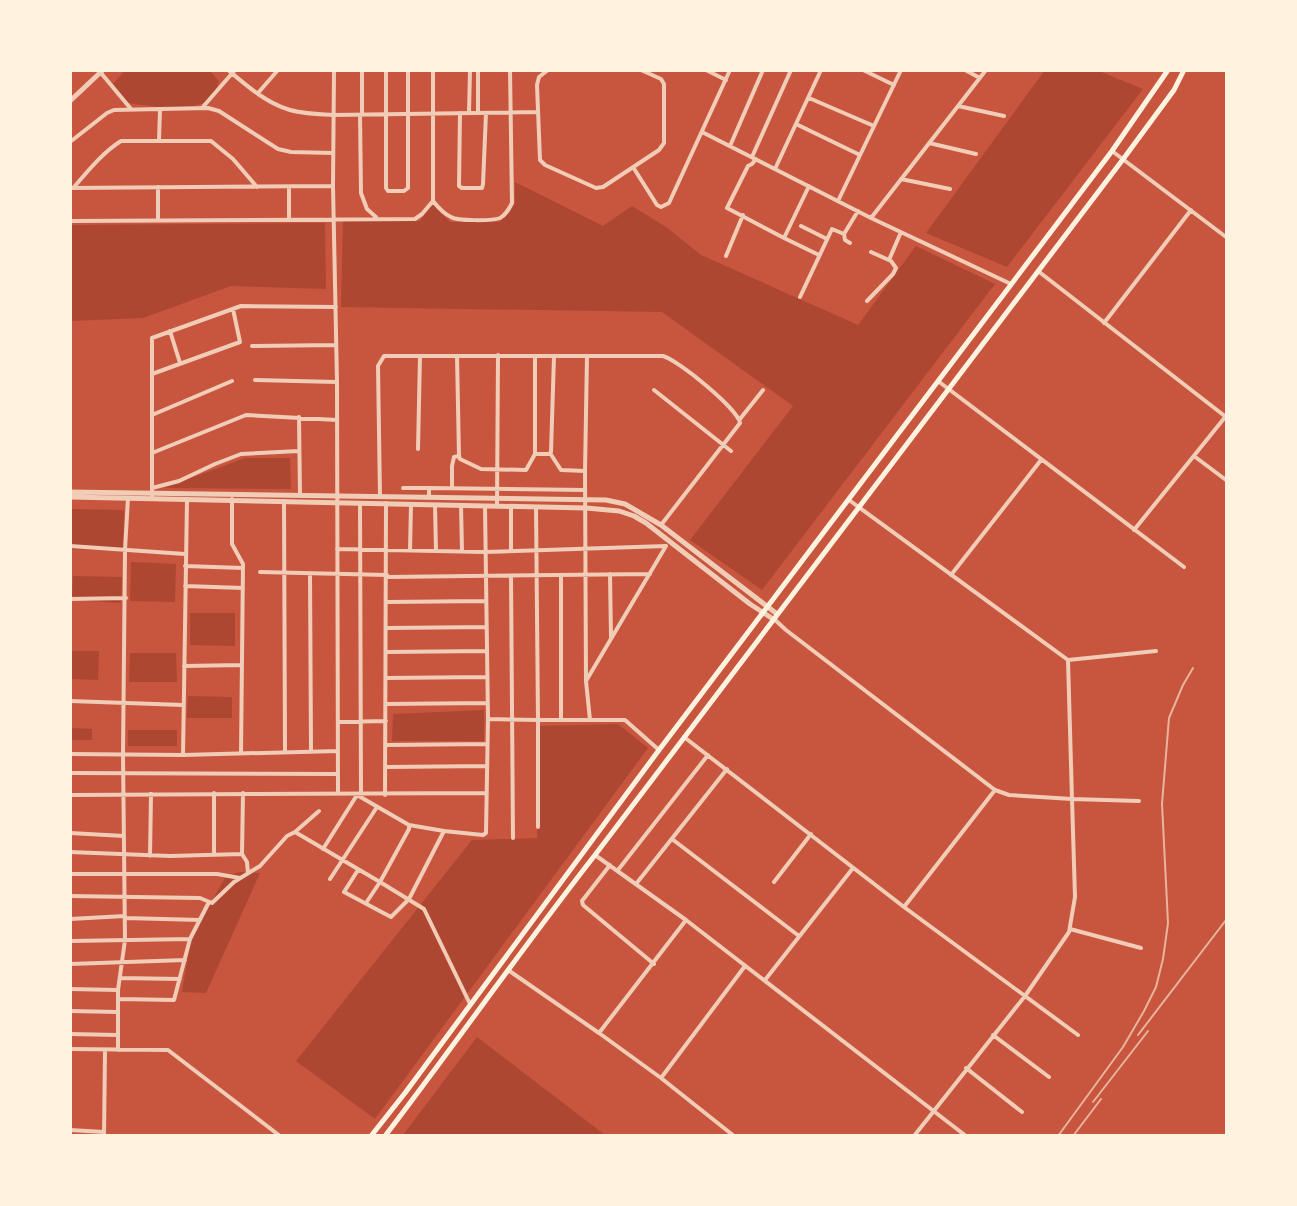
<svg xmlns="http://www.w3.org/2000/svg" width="1297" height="1206" viewBox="0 0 1297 1206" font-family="Inter,sans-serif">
  <rect width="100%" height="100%" fill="#c8553d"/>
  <path fill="#ae4732" d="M125 70 210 71 219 81C217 88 214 96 207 101 191 112 147 106 128 103L113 84Z
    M1045 70 1099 71 1143 89 1007 267 926 233Z
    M515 182 603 226 632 206 666 227 701 255 858 325 916 246 995 284 762 590 690 540 793 406 662 312 341 307 343 221H420L432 204 450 222H500L515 203Z
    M325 223 326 289 231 286 143 318 71 321V225Z
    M245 458H290L291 489 164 488Z
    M71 509 124 510 123 551 71 549Z
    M131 562 176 564 175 602 130 601Z
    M73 576 122 577 121 603 72 600Z
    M190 613H235V646L190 645Z
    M71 651H99L98 680 71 679Z
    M130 653H176L177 682H129Z
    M188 696 232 697V718H187Z
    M484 710V741H392L393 714Z
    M618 724 648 748 375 1119 296 1061 472 840 537 838 539 726Z
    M71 728 92 729V740H71Z
    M128 730H177V746H128Z
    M240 872 260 873 206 993 182 992 191 938 226 876Z
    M477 1037 605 1135H403Z"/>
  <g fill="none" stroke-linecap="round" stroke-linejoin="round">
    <path stroke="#f1ccb7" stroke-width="4" d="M228 70C246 85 265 102 287 109 301 114 318 114 333 115L538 112
      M334 70 333 186 337 382 338 794
      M362 70V115
      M386 70V188L388 191H404L408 188V70
      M433 70V201C437 206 444 214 451 217 457 221 492 221 500 218 506 215 509 209 512 203L510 70
      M478 70V113
      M548 70 539 77 537 85 540 160 545 165 596 188 603 187 659 150 664 143V84L661 79 641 70
      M706 70 726 80
      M863 70 894 85
      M965 70 980 78
      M101 73 131 109
      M258 93 278 70
      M809 98 874 126
      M958 106 1004 116
      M202 108 235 70
      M460 113 459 186 462 188H482L483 184 486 113
      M469 113 470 70
      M360 115 361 193 367 209 376 217
      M796 124 860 155
      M702 132 871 218 1011 284
      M159 141 160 110
      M70 142 107 113 114 110 208 108 219 111 278 149 291 152 333 153
      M929 143 976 154
      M730 146 763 70
      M1112 151 1226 237
      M752 157 791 70
      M756 159 752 164 748 166 727 208 784 238 809 186
      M633 167 657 205 661 207 669 203 730 70
      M775 169 821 70
      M901 179 950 189
      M74 187C88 171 102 153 121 141H211L233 159 257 187
      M158 187V221
      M289 187V220
      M70 188 333 186
      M838 201 901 70
      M871 218 986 70
      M70 221 415 219 422 214 433 201
      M801 226 827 239
      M784 238 819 255
      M850 243 845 240 844 234 858 211
      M726 256 743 215
      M889 260 901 232
      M1038 271 1226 417
      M800 297 832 229 844 234
      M867 301 893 274 896 268 891 261 871 252
      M1104 323 1191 210
      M170 331 180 363
      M252 346 336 345
      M457 356 459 456
      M535 356V454H549L551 452 554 356
      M152 374 240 342 233 309
      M255 380 337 382
      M938 381 1184 567
      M654 390 731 451
      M152 415 232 381
      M299 417 300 495
      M740 419 763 390
      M418 449 420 356
      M152 453 246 415 337 420
      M550 453 561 470 585 471
      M459 456 460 459 481 469 526 470 535 454
      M1194 456 1226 480
      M152 488 179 481 215 464 241 454 299 451
      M403 488H429V497
      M429 488 585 490
      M452 488V466L454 457 459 456
      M152 496V338L241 306 336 307
      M380 497 378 366 384 356H663C678 360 738 409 740 423L661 525
      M232 499V544L243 564 241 753
      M849 500 1068 660 1156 651
      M284 501 285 751
      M360 503 361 795
      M435 505 436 551
      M461 505 462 551
      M497 506 498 355
      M511 506V551
      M1134 530 1226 416
      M70 546 185 554
      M337 549 485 552 666 546
      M410 550 411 505
      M185 566 243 568
      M260 572 387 575
      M310 574 311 750
      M610 574 611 637
      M951 575 1041 460
      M511 576 513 838
      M387 577 650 574
      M185 586 243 588
      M70 599 126 598
      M387 602 486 601
      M774 619 786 630 995 790 1009 795 1072 799 1075 897 1069 932 1025 996 914 1136
      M387 628 486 627
      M386 652 486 651
      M1068 660 1072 799 1139 801
      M184 666 242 665
      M386 678 486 677
      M586 681 585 471 587 356
      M70 701 183 705
      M386 704 487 703
      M488 719 538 720 536 507
      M561 720V575
      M590 720 586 681 666 546
      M338 722 386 721
      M684 737 904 907 1078 1035
      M386 745 487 744
      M70 754 183 755 338 751
      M183 755 187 500
      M386 767 487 766
      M70 773 338 774
      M214 793V855
      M70 795 486 793
      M385 795 386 503
      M409 825 444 831
      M538 827V720H625L659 750
      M295 832 319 811
      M70 833 124 836
      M672 839 799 936
      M323 849 357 795 409 825V829L380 882 424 909 470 1004
      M70 852 170 856 242 854 243 793
      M242 854 247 862 248 873
      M150 856 151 794
      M610 865 582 901 583 905 654 964
      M358 870 344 892 391 917 409 899 444 831 483 835 486 833 488 719 485 506
      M618 870 708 755
      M70 874H217L240 878
      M330 879 377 807
      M774 882 811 834
      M636 884 727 769
      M70 896 200 898 212 903 234 882 260 866 287 836 295 832 380 882 366 903
      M904 907 995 790
      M125 918 200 920
      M70 919 125 916
      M686 920 966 1136
      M1070 929 1141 948
      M70 941 190 939
      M70 964 185 960
      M508 970 599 1033 686 920 595 855
      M120 978 180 979
      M765 980 853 868
      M70 989 118 990
      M119 999 174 1000 190 939 209 902
      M70 1011 118 1012
      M599 1033 661 1078 734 1136
      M70 1034 118 1035
      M993 1035 1049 1077
      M70 1049 168 1050 280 1136
      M118 1050V990L125 940 123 755 125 550 128 498
      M966 1068 1022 1112
      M661 1078 745 966
      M70 1130 104 1132
      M104 1136 105 1051"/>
    <path stroke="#f1ccb7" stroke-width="5" d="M70 101 103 70
      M70 492 606 500 625 504 661 525 777 614
      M70 497 586 508 619 511 634 516 646 523 750 604 773 619"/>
    <path stroke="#fff3e0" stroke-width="5" d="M371 1136 405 1093 659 750 1112 151 1168 70
      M385 1136C456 1043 523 947 595 855L1124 158 1174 90 1184 70"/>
    <path stroke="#e9b49f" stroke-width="2" d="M1138 1035 1226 920
      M1093 1102 1148 1031
      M1058 1136 1123 1047 1144 1011 1156 987 1163 959 1168 923 1162 804 1169 718 1183 685 1193 668
      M1073 1136 1101 1099"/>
  </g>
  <rect width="1297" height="1206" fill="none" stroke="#fff3e0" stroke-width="144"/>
</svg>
